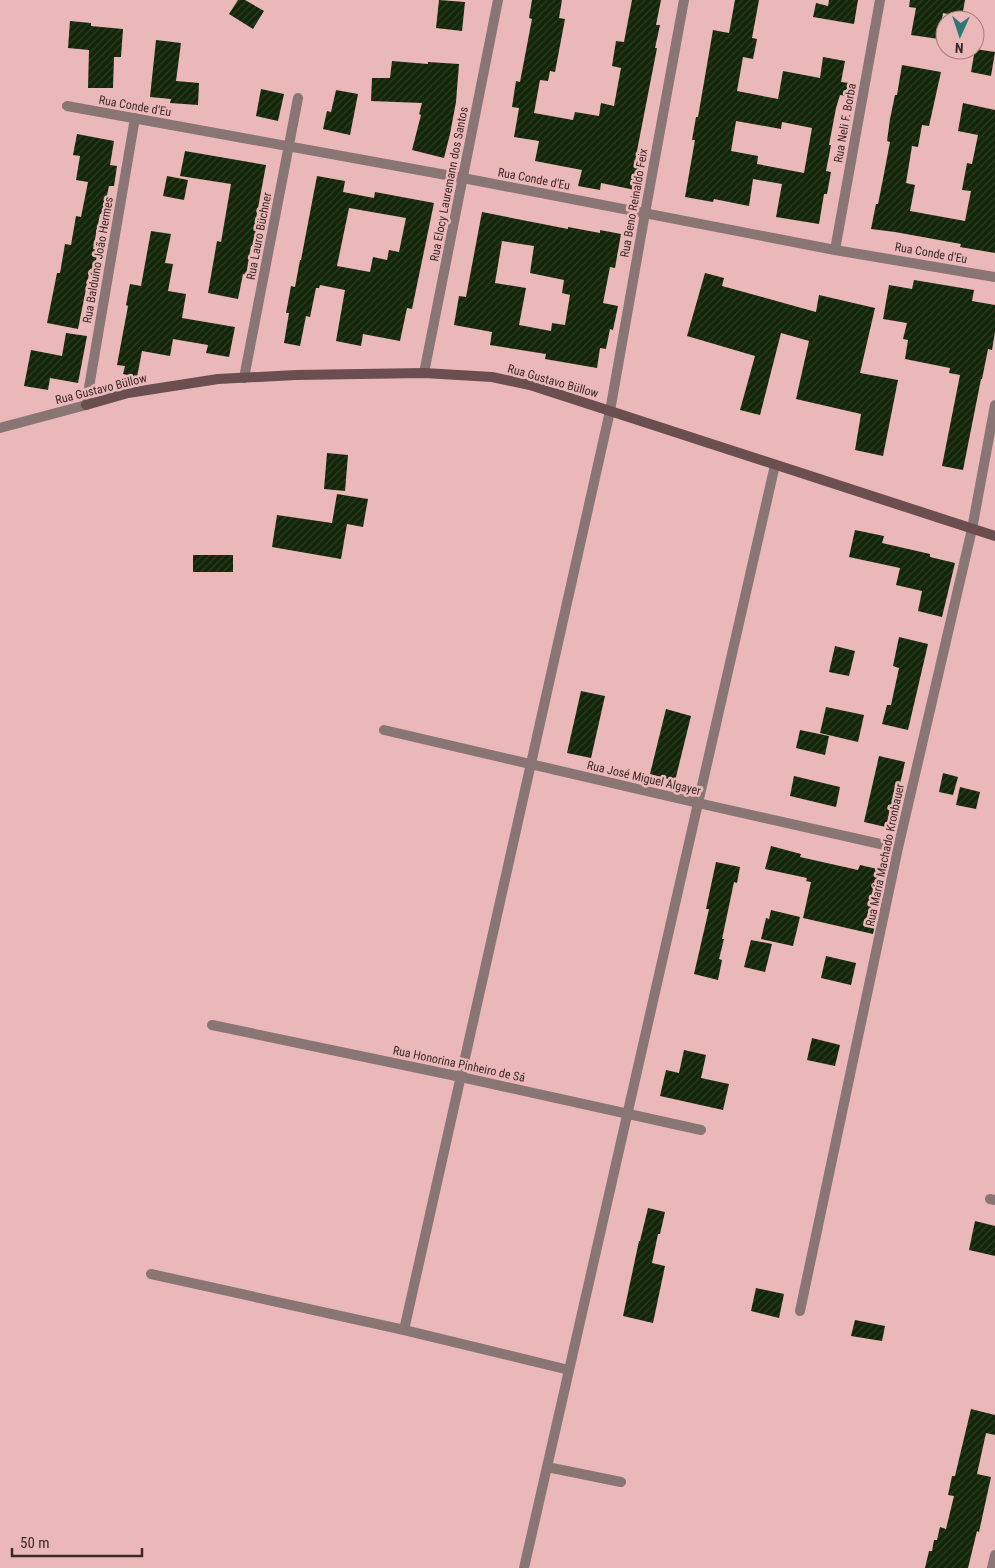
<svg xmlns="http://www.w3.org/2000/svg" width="995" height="1568" viewBox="0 0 995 1568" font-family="'Roboto Condensed',sans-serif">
  <defs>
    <pattern id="building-hatch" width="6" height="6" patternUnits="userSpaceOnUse" patternTransform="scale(1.25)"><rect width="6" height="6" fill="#13260a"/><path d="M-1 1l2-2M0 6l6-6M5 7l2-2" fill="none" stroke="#2e3d25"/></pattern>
  </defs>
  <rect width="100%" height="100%" fill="#ebb8b9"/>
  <path fill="url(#building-hatch)" fill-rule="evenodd" d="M238 0H245L264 11 253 29 229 14Z
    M439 0 465 2 462 31 436 28Z
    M532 0H562L559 18 565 19 555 72 550 71 548 81 540 80 534 113 573 120 575 112 599 116 601 103 614 106 621 68 612 66 616 41 624 42 632 0H661L656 25H660L655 48H657L635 161 640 162 635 190 601 183 600 190 578 186 582 170 535 161 539 141 514 137 519 108 512 107 516 81 520 82 532 19 529 18Z
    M735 0H759L752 38 757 39 753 59 743 57 737 91 778 99 783 71 820 78 823 57 845 61 841 82 850 83 847 96 840 95 836 108 829 145H831L826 171 831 172 827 194H824L819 224 776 217 782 184 753 179 749 206 714 199 713 202 685 197 695 140H692L696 117H698L713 30 729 33ZM736 121 781 129 782 122 812 128 804 173 757 164 758 156 731 151Z
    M829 0H858L854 24 813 17 816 3 828 6Z
    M910 0H965L962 17 943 13 939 39 911 35 916 8 909 7Z
    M70 21 91 23V26L123 29 121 57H114L113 88H88L89 50 68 48Z
    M156 40 181 43 176 81 199 83 198 105 170 103 171 99 150 97Z
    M975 49 995 52 991 76 971 72Z
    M392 61 428 64V62L459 64 456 102 450 134 444 158 412 150 421 115 419 114 422 103 371 101 372 78H390Z
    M902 65 941 72 929 126 922 125 918 147 912 146 906 183 915 185 910 211 965 221 971 191 962 190 967 163 972 164 978 135 958 131 963 103 995 110V253L960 247 961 244 895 232 871 229 876 204H878L883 179 890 142 887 141 890 119 895 95H897Z
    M261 89 284 94 278 121 256 116Z
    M336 90 358 94 350 135 323 129 327 111 331 112Z
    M77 134 114 141 110 165 117 166 114 186H109L103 214H100L93 249 98 250 94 270 90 269 78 329 47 323 57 273H60L65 244 71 245 76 216 81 217 88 182 76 180 80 156 73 155Z
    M185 151 266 165 255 224 257 225 253 246H251L246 275 243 274 238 299 208 293 217 241 221 242 231 184 180 176Z
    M167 176 188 180 184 200 163 196Z
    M317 176 345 181 343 192 374 198 375 192 434 203 412 309 407 308 400 341 363 334 361 346 336 341 345 290 320 285 319 288H316L310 317 306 316 300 346 284 343 289 313H286L291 286 295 287 300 260H301ZM349 208 406 218 399 252 389 250 387 260 373 257 370 272 337 266Z
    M482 212 568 229V227L600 233V230L621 234 615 268 610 267 603 303 618 306 613 330 610 329 606 349 600 348 597 368 545 359 546 354 490 345 492 332 454 325 459 296 466 297ZM502 241 534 246 530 273 564 280 562 293 570 295 565 325 552 323 551 331 519 325 526 288 495 283Z
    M151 231 171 234 165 263 173 264 168 291 186 294 182 318 235 327 229 357 206 353 208 345 173 339 170 356 142 351 137 377 123 374 125 366 117 365 128 306 126 305 130 284 141 286Z
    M705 273 724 278 722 286 816 312 819 295 875 308 860 373 898 380 883 456 855 450 861 414 796 399 809 341 781 333 760 415 740 410 755 356 687 336Z
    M914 280 974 290 972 301 995 305V332L992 350 988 349 982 379H981L963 470 942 466 960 375 949 373 950 368 905 359 908 340 903 339 907 323 883 319 889 285 912 289Z
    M66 333 87 336 78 383 50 378 48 390 24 386 31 350 62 356Z
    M327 453 348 455 345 491 324 489Z
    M337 494 368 499 363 527 347 524 341 559 272 547 277 515 332 523Z
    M855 530 884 536 882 543 930 554V557L955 563 942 617 918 611 922 591 896 585 900 568 849 557Z
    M193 555H233V572H193Z
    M899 637 928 644 908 730 882 724 887 705H891L899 668 893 666Z
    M835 646 855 651 849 676 829 672Z
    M581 691 605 696 591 758 567 753Z
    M826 707 864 715 858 742 820 733Z
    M666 709 691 716 675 781 650 774Z
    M800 730 829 736 825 755 796 748Z
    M879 756 905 762 890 828 864 822Z
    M943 773 958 777 953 795 939 792Z
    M794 776 840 787 836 807 790 796Z
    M960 787 980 792 976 809 956 805Z
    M771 846 801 854 800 857 858 870 860 865 886 871 873 934 803 918 811 882 806 881 807 878 765 869Z
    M716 862 740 867 737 883 734 882 722 939H724L719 959 722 960 718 980 694 974 709 909H706Z
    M771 910 800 917 793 946 761 939 766 918 769 919Z
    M751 940 772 944 765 972 744 967Z
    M826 956 856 963 851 985 821 978Z
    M812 1038 840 1045 835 1066 807 1060Z
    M684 1050 706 1055 701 1078 729 1084 723 1110 660 1096 666 1070 679 1073Z
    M648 1208 665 1212 660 1234H658L652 1263 665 1266 653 1323 623 1316 639 1241H640Z
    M975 1221 995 1226V1256L969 1250Z
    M756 1288 784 1294 779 1318 751 1311Z
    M855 1320 885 1326 882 1341 851 1336Z
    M971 1409 995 1415V1435L986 1433 977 1474 991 1477 979 1532 977 1531 968 1568H925L929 1551H932L934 1540H937L940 1527 946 1529 954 1496 948 1495 952 1476H955Z"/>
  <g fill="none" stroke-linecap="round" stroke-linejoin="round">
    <path stroke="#8a7575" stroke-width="10" d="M67 106 463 178 835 250 995 277
      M835 250 880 0
      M424 373 498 0
      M244 378 298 98
      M86 405 135 118
      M384 730 698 803 898 848
      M212 1025 461 1077 701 1130
      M990 1199 995 1200
      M151 1274 404 1330 569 1370
      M800 1311 898 848 972 529 995 405
      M404 1330 610 411 645 213 684 0
      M547 1467 621 1482
      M524 1568 775 465
      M992 1568 995 1555"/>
    <path stroke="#8a7575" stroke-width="10" d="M0 428 86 405"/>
    <path stroke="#6b4e4f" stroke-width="10" d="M86 405 128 393 218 379 296 375 424 373 492 377 530 385 995 536"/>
  </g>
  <g text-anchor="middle" stroke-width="5" stroke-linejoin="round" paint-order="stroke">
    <g font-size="12" fill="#3b2828" stroke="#ebb8b9">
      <text transform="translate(135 106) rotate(10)" y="4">Rua Conde d'Eu</text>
      <text transform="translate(845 123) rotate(-80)" y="4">Rua Neli F. Borba</text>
      <text transform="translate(534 179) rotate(11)" y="4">Rua Conde d'Eu</text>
      <text transform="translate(449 184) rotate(-79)" y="4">Rua Elocy Lauremann dos Santos</text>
      <text transform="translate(634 203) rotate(-80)" y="4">Rua Beno Reinaldo Feix</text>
      <text transform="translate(259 236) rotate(-79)" y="4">Rua Lauro Büchner</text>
      <text transform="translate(931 253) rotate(10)" y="4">Rua Conde d'Eu</text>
      <text transform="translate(98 260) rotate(-80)" y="4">Rua Balduíno João Hermes</text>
      <text transform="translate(553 381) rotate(16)" y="4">Rua Gustavo Büllow</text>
      <text transform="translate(101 389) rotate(-14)" y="4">Rua Gustavo Büllow</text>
      <text transform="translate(644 778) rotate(13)" y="4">Rua José Miguel Algayer</text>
      <text transform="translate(885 855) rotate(-78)" y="4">Rua Maria Machado Kronbauer</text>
      <text transform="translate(459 1064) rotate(12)" y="4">Rua Honorina Pinheiro de Sá</text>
    </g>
  </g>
  <g transform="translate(960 35) rotate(183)"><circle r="24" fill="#ebb8b9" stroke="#a57e7f"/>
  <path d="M0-4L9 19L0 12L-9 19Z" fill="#2d7778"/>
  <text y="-8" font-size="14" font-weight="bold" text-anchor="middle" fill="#3b2828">N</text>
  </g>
  <path d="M12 1548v8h130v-8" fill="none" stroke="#3b2828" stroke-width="2.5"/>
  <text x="20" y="1548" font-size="15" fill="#3b2828" stroke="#ebb8b9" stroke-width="4" paint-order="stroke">50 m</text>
</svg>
